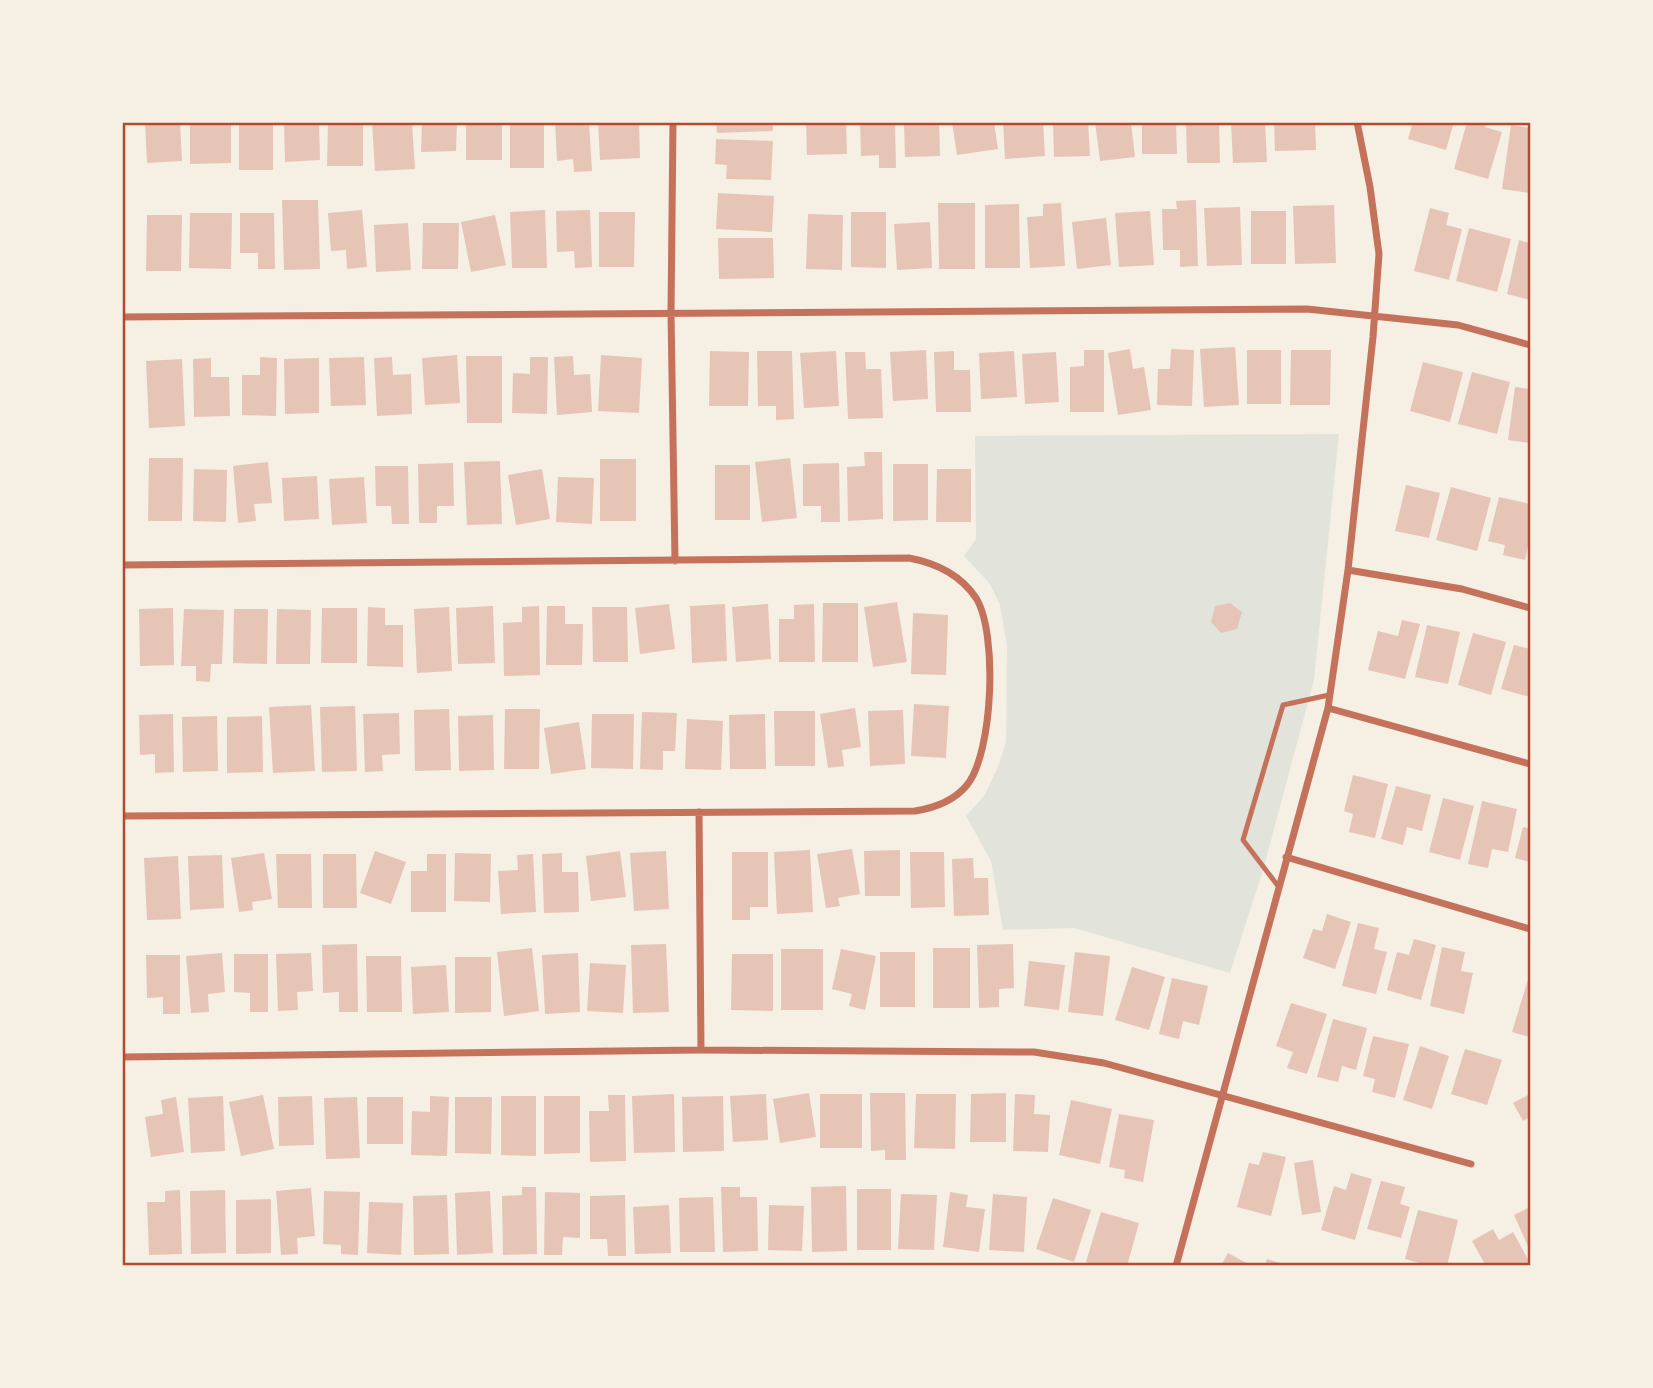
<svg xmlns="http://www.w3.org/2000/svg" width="1653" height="1388" viewBox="0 0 1653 1388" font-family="Lato,sans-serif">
  <rect width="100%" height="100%" fill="#f6efe4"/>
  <path fill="#e2e4dc" d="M1339 434 1314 680 1263 870 1230 973 1074 928 1003 930 991 861 966 816 984 796 998 767 1006 741 1007 647 1000 605 990 584 964 556 976 539 975 436Z"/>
  <path fill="#e6c5b7" d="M145 122H180L182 161 147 163Z
    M190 122H231V163L190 164Z
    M239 122H273V170H239Z
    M284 122H319L320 160 285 162Z
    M328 122H363V166H327Z
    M372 122H412L415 169 375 171Z
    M422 122H457L456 151 421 152Z
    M466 122H502V160H466Z
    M510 122H544V168H510Z
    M555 122H589L592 171 574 172 573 159 557 161Z
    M598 122H639L640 158 600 160Z
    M716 122H773V131L717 133Z
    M806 122H846L847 154 807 155Z
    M860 122H895L896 168H879V155L861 156Z
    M904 122H939L940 156 905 157Z
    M952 122H994L998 149 957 155Z
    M1003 122H1043L1045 156 1005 159Z
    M1053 122H1088L1090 156 1054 157Z
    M1095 122H1131L1135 157 1100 161Z
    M1142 122H1176L1177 154H1142Z
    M1186 122H1219L1220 163H1187Z
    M1231 122H1265L1267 162 1233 163Z
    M1274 122H1315L1316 150 1275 151Z
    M1413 122H1454L1446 150 1408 139Z
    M1467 122H1487L1485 127 1502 132 1488 179 1454 169Z
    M1511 125 1530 128V193L1502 189Z
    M716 139 773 141 771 180 726 179 727 165 715 164Z
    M718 193 774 196 772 232 716 229Z
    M282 200H318L320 269 284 270Z
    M1196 200 1198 266 1180 267V250H1163L1162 209H1177L1176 201Z
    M938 203H975V269H939Z
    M1061 203 1065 266 1030 268 1027 217 1043 216V204Z
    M1019 204 1020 268H985V205Z
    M1334 205 1336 263 1295 264 1293 206Z
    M1240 207 1242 265 1207 266 1204 208Z
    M1430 208 1449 213 1446 225 1462 229 1449 280 1414 271Z
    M362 210 367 267 347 269 346 250 331 251 328 213Z
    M545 210 547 268H512L510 212Z
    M590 210 592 267 575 268 574 251 557 252 556 211Z
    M1150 211 1154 265 1119 267 1115 213Z
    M1251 211H1286V264H1251Z
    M599 212H635L634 267H599Z
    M851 212H886V268L851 267Z
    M190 213H232L231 269 189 268Z
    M240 213H274L275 269H258V253H240Z
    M808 214 843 215 842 270 806 269Z
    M147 215H182L181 271H146Z
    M495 215 506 265 471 272 461 222Z
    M1106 218 1111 265 1077 269 1072 222Z
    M930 222 932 268 897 270 894 224Z
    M408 223 411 270 376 272 374 225Z
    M423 223H459L458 269H422Z
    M1469 228 1511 239 1497 292 1456 281Z
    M718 238H773L774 278 719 279Z
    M1519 240 1530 243V300L1507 294Z
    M1235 347 1239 405 1204 407 1200 349Z
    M1130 349 1133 369 1144 367 1151 410 1118 415 1108 353Z
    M1171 349 1194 350 1192 406 1157 405 1158 369H1170Z
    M926 350 928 399 893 401 890 352Z
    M1084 350H1104V412H1070V367L1084 366Z
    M1247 350H1281V404H1247Z
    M1291 350H1331L1330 405H1290Z
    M710 351 749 352 748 406H709Z
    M757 351H792L794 419 776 420V406H758Z
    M836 351 839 406 804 408 800 353Z
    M954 351V370H970L971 412H936L934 352Z
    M1014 351 1017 397 981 399 979 353Z
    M845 352H865L866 369H881L883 418 848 419Z
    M1056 352 1059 402 1025 404 1022 354Z
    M457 355 460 403 425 405 422 358Z
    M601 355 642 358 639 413 598 411Z
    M466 356H502V423H467Z
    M573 356 574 375 590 374 592 412 557 415 554 357Z
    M260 357 277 358 276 416 242 415V375H260Z
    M364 357 366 405 331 406 329 358Z
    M392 357 393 375 411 374 412 414 377 416 374 358Z
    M530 357H548L547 414 512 413 513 373 530 374Z
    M211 358V377H229L230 416 194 417 193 359Z
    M319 358V413L285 414 284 359Z
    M182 359 185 426 149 428 146 361Z
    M1423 362 1463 372 1450 422 1410 411Z
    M1472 372 1510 382 1497 434 1458 424Z
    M1515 387 1530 389V443L1508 440Z
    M864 452H882L883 519 848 521 847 467 865 466Z
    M149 458H183L182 521H148Z
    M790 458 797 518 762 522 755 462Z
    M600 459H636V521H600Z
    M500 461 502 524 467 525 464 462Z
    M268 462 272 503 254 504 256 521 238 523 233 466Z
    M453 463 454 506H437V523H419L418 464Z
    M839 463 840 522H821V506H803V464Z
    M893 464H928V520L893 521Z
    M715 465H750V520H715Z
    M375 466H408L409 524H392L391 506H376Z
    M194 469 227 470 226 522 193 521Z
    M542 469 550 519 516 525 508 475Z
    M937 469H971V522H936Z
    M317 476 319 519 284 521 282 478Z
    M364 477 367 523 332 525 329 479Z
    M558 477 594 478 592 524 556 522Z
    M1406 485 1440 493 1429 538 1395 531Z
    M1451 487 1491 498 1477 551 1436 540Z
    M1499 497 1530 504V537L1525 560 1503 555 1505 545 1488 541Z
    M897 602 907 662 873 667 864 607Z
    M823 603H858V662H822Z
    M1230 603 1242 612 1237 629 1221 633 1211 622 1215 606Z
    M669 604 675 649 640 654 635 608Z
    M725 604 727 661 692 663 690 606Z
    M768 604 771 659 736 662 732 607Z
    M814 604 815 662H779V619H794V605Z
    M493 606 495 663 458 664 456 608Z
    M539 606 540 675 504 676 503 623 522 622V607Z
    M547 606H565V624H583L582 665H546Z
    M368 607 385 608V625H403V667L367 666Z
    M449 607 452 671 417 673 414 609Z
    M592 607H627L628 662H593Z
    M173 608 174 665 140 666 139 609Z
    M322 608H357V663H321Z
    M184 609 224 610 222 664H211L210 682 196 681V666H181Z
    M234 609H268L267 664 233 663Z
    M277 609 311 610 310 664H276Z
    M913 613 948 615 946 675 911 674Z
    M1402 620 1420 624 1405 679 1368 670 1378 631 1398 636Z
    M1427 625 1460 632 1448 684 1415 677Z
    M1473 633 1506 642 1491 695 1458 685Z
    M1514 645 1530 649V697L1501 689Z
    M914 704 949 706 946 758 911 756Z
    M311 705 315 771 273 773 269 707Z
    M355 706 357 771 322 772 320 707Z
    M855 708 861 747 842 750 844 766 828 768 820 714Z
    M449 709 451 770 415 771 414 710Z
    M505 709H540L539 769H504Z
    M903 710 905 764 870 766 868 711Z
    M774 711H815V766H775Z
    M642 712 677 713 675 751H663V770L640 769Z
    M399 713 400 754 382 755 383 771 365 772 363 714Z
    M173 714 174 772 155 773V754L140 755 139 715Z
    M592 714H634L633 769 591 768Z
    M765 714 766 769H730L729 715Z
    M493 715 494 770 459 771 458 716Z
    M217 716 218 771 183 772 182 717Z
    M262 716 263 772 227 773V717Z
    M687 719 723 721 721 770 685 769Z
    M579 722 586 769 551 774 544 728Z
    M1353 775 1388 784 1375 838 1349 832 1353 814 1344 811Z
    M1396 786 1431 795 1422 831 1407 827 1403 845 1381 839Z
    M1443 798 1474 806 1460 860 1429 852Z
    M1482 801 1517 809 1508 852 1492 849 1488 868 1468 864Z
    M1523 827 1530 829V862L1515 858Z
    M852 849 860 894 838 898 840 906 826 908 817 854Z
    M810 850 813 912 777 914 774 852Z
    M900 850V896H865L864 851Z
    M375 851 406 862 391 904 360 893Z
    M620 851 626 897 591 901 586 856Z
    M666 851 669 909 634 911 630 853Z
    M732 852H768V907H750V920H732Z
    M910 852H944L945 907 911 908Z
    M264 853 272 899 252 902 253 910 239 912 231 858Z
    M455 853 491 854 490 902 454 901Z
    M562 853V872H578L579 912 544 913 542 854Z
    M276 854H311L312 908H278Z
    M323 854H356L357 908H323Z
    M427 854H446V912H411V871H427Z
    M533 854 536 912 501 914 498 871 518 870 517 855Z
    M222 855 224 908 190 910 188 856Z
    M178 856 181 919 147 920 144 858Z
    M973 858 974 878H988L989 915 954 916 952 859Z
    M1327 914 1351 922 1335 969 1303 958 1313 929 1322 931Z
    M1358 923 1379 928 1374 949 1387 952 1376 994 1342 986Z
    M1414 939 1436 945 1421 1000 1387 990 1397 952 1409 955Z
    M357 944 358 1012H339V992L323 993 322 945Z
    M666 944 669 1012 633 1013 631 945Z
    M1013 944 1014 988 999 989V1007L979 1008 977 945Z
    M1442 947 1465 952 1461 971 1473 973 1464 1014 1430 1006Z
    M532 948 539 1011 504 1016 497 952Z
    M933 948H970V1008H933Z
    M781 949H823V1010H781Z
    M841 949 876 956 865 1010 849 1006 852 994 832 989Z
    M880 952H915V1007H880Z
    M1075 952 1110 956 1103 1016 1068 1012Z
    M222 953 225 992 208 994 209 1012 191 1013 186 956Z
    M311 953 313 991 297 992 298 1010 278 1011 276 954Z
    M578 953 580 1012 545 1014 542 955Z
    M234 954H268V1012H250V993L234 992Z
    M732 954H773V1011L731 1010Z
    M146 955H180V1014H163V997L147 998Z
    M366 956H401L402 1012H367Z
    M455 957H491V1012L455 1013Z
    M1029 961 1065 965 1059 1010 1024 1006Z
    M590 963 626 965 623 1013 587 1011Z
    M446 965 449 1012 413 1014 411 967Z
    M1132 967 1165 977 1149 1030 1115 1020Z
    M1530 973V1037L1512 1032Z
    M1172 978 1208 986 1199 1025 1183 1021 1179 1039 1159 1034Z
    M1291 1003 1327 1014 1307 1074 1287 1068 1293 1052 1276 1046Z
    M1333 1019 1367 1028 1356 1070 1342 1066 1338 1082 1317 1077Z
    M1373 1036 1409 1044 1395 1098 1372 1092 1375 1079 1363 1076Z
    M1420 1046 1449 1056 1432 1109 1403 1100Z
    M1465 1049 1502 1060 1487 1105 1451 1094Z
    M809 1093 816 1137 780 1143 773 1099Z
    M870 1093H905L906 1160H885V1150L871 1151Z
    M1006 1093V1142H970L971 1094Z
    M674 1094 675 1152 634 1153 632 1096Z
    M766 1094 768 1140 733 1142 730 1096Z
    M820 1094H862V1148H820Z
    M916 1094H956L955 1149 914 1148Z
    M1015 1094 1035 1095 1034 1114 1050 1115 1048 1152 1013 1151Z
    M1530 1094V1117L1523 1121 1513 1103Z
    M263 1095 274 1149 241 1156 229 1102Z
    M608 1095H625L626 1161 590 1162 589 1111H609Z
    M223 1096 225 1151 191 1153 188 1098Z
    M312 1096 314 1145 279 1146 278 1097Z
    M430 1096 449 1097 447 1156 411 1155 412 1111 430 1112Z
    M501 1096H536V1156L501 1155Z
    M544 1096H580V1153L544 1154Z
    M723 1096 724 1151 683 1152 682 1097Z
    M176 1097 184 1152 151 1157 145 1117 163 1114 161 1100Z
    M357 1097 360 1158 326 1159 324 1098Z
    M367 1097H403V1144H367Z
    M455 1097H492L491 1154 455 1153Z
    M1071 1100 1112 1109 1100 1164 1059 1155Z
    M1119 1114 1154 1120 1143 1182 1124 1178 1125 1170 1109 1167Z
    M1263 1152 1286 1157 1271 1216 1237 1207 1249 1163 1259 1165Z
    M1313 1160 1321 1212 1302 1215 1294 1163Z
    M1351 1173 1372 1179 1355 1240 1321 1230 1334 1186 1346 1190Z
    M1381 1181 1405 1187 1400 1204 1410 1207 1401 1238 1367 1229Z
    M846 1186 847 1251 812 1252 811 1187Z
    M522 1187H536L537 1254 503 1255 502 1196 522 1195Z
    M721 1187H740V1197H757L758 1251 723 1252Z
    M311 1188 315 1236 297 1238 298 1254 281 1255 276 1191Z
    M857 1189H891V1250H857Z
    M180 1190 182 1254 149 1255 147 1202H165V1191Z
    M225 1190 226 1253 191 1254 190 1191Z
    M324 1191 360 1192 358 1255 341 1254V1245L323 1244Z
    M490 1191 493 1253 457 1255 455 1193Z
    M545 1192 580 1193V1238L563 1237 562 1255H544Z
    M950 1192 968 1195 966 1207 985 1209 979 1252 943 1247Z
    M901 1194 937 1195 934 1250 898 1249Z
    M993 1194 1027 1197 1024 1252 989 1250Z
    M447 1195 449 1254 414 1255 413 1196Z
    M625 1195 626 1256H608L607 1239H590V1196Z
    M713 1197 715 1252H680L679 1198Z
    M1053 1198 1091 1210 1074 1262 1036 1249Z
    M271 1199V1253L236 1254V1200Z
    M369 1202 403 1203 401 1255 367 1253Z
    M669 1205 671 1253 635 1254 633 1207Z
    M769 1205 804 1206 802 1251 768 1250Z
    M1530 1207V1251L1514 1215Z
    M1418 1210 1458 1220 1447 1266H1430L1405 1259Z
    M1101 1212 1139 1223 1127 1266H1100L1086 1262Z
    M1493 1229 1499 1240 1513 1232 1530 1263 1525 1266H1486L1472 1241Z
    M1228 1253 1252 1266H1221Z
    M1267 1259 1287 1265V1266H1265Z"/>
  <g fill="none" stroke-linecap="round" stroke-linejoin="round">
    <path stroke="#c5725c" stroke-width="5" d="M1278 886 1243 840 1283 705 1329 695"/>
    <path stroke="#c5725c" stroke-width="7" d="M673 122 671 313 675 561
      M122 317 1307 309 1458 325 1530 345
      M122 565 909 558C936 563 960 574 976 598 998 633 993 753 967 785 954 801 934 808 915 811L122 816
      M1348 570 1462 589 1530 608
      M1328 708 1530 764
      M699 812 701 1050
      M1286 857 1530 929
      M122 1057 701 1050 1034 1052 1104 1063 1471 1164
      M1176 1266 1328 708 1348 570 1373 337 1379 254 1370 187 1357 122"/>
  </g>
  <rect width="1653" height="1388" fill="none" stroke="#f6efe4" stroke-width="248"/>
  <rect x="124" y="124" width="1405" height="1140" fill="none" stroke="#b5482f" stroke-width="2.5"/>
</svg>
